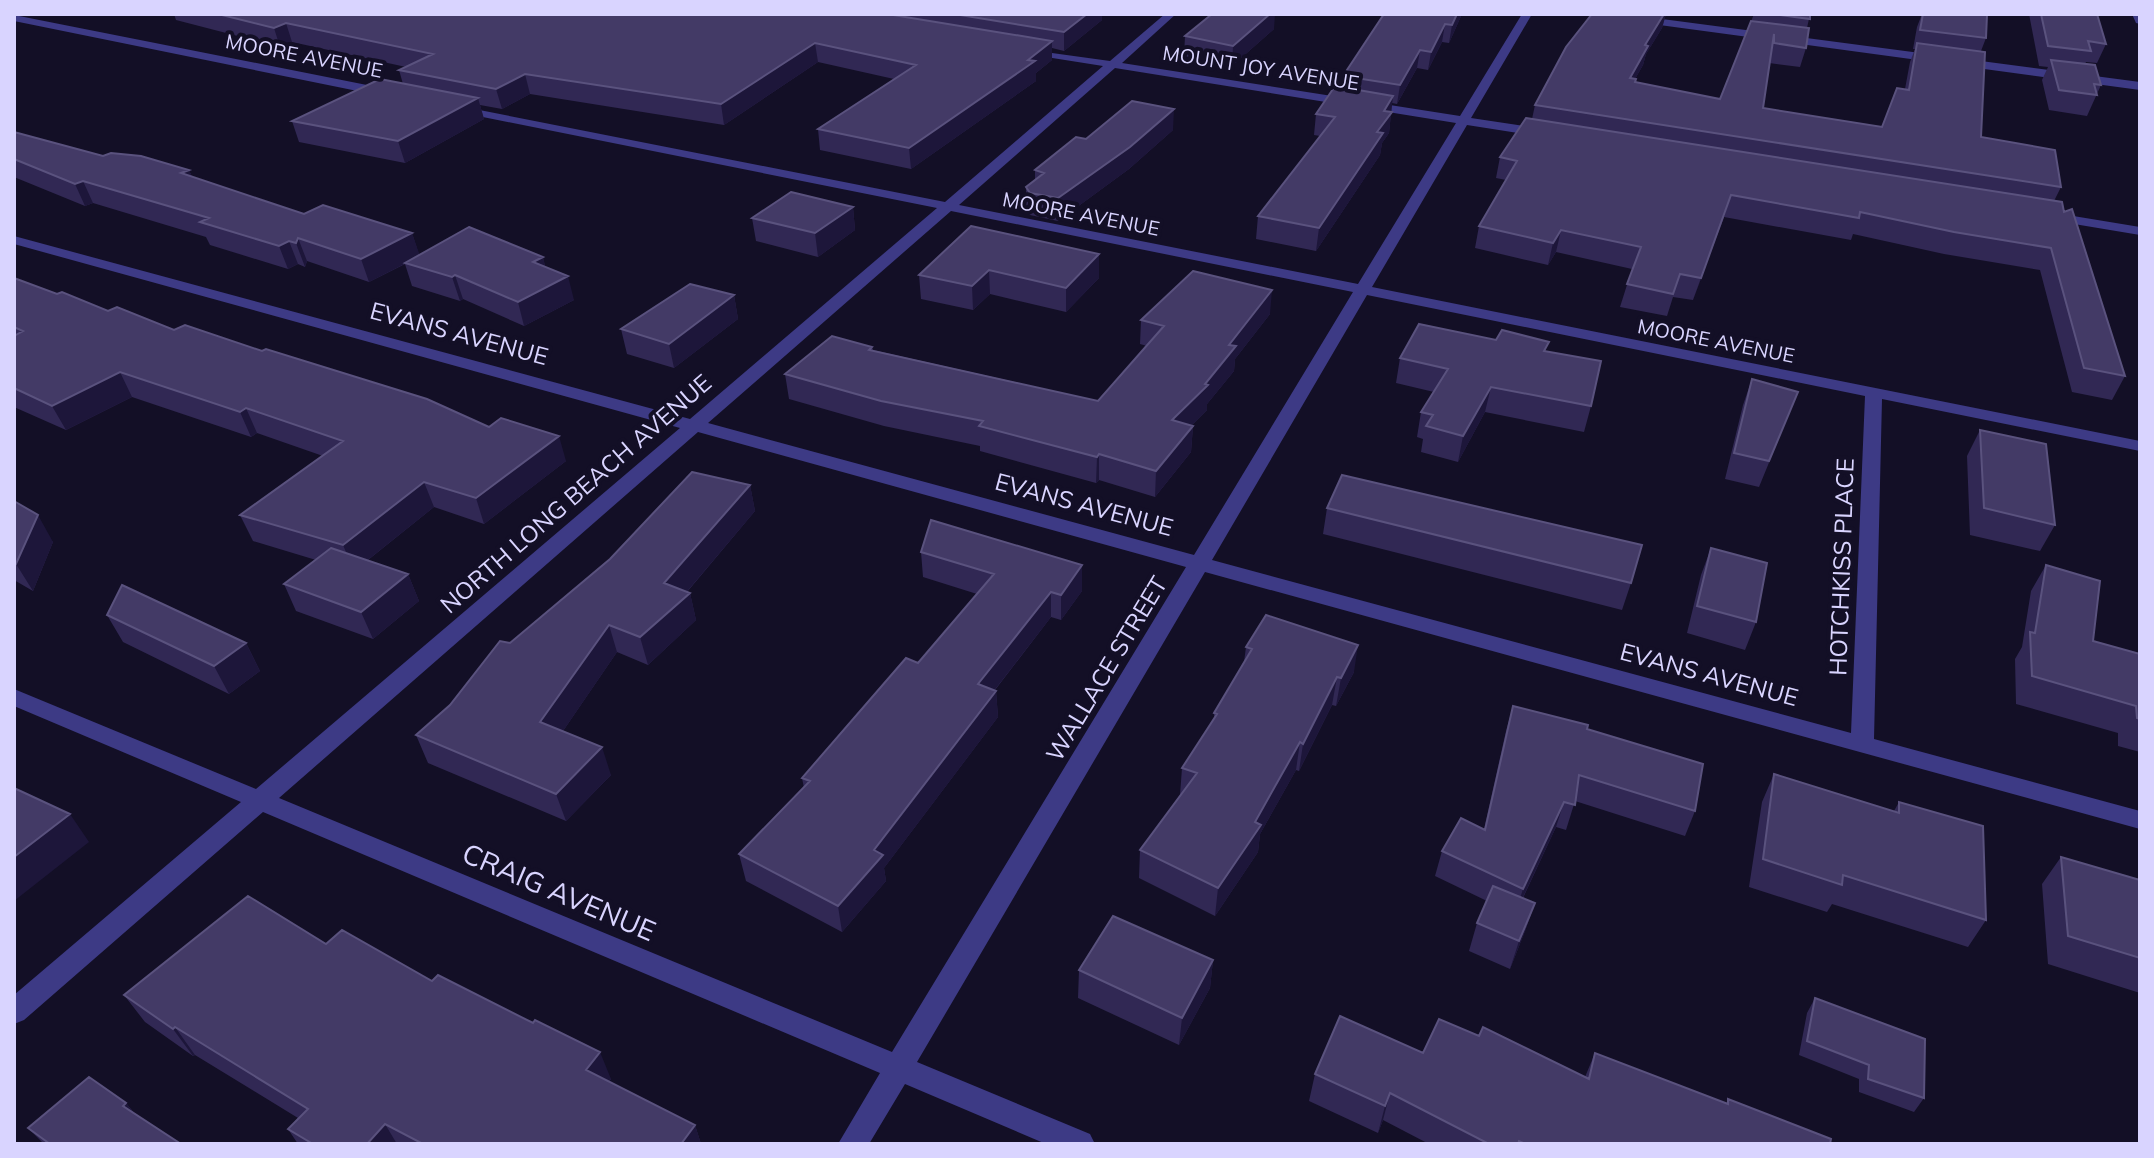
<svg xmlns="http://www.w3.org/2000/svg" width="2154" height="1158" viewBox="0 0 2154 1158" font-family="Mulish,sans-serif">
  <rect width="100%" height="100%" fill="#130f26"/>
  <g fill="none" stroke-linecap="round" stroke-linejoin="round">
    <path fill="#3d3a85" fill-rule="evenodd" d="M1165 14H1176L1122 63 1460 116 1522 14H1532L1471 118 1544 129 1550 133 1544 137 1467 125 1372 287 2140 441V451L1882 399 1874 739 2140 811V829L1205 572 917 1062 1090 1134 1095 1144H1046L905 1084 869 1144H838L880 1073 263 812 24 1020 14 1024V995L241 802 14 706V689L256 789 680 428 14 244V236L690 419 937 208 458 112 452 108 454 105 945 202 1103 66 1027 54 1021 51 1023 49 1110 61ZM1115 68 1456 123 1358 284 959 205ZM951 211 1353 292 1194 555 708 423ZM1367 295 1865 396 1851 733 1212 560ZM698 432 1186 567 892 1052 279 798Z
      M1595 14H1624L2140 82V90L1600 17Z
      M2132 14H2140V24L2136 23Z
      M14 15 387 89 393 93 387 97 14 21Z
      M2049 212 2140 227V235L2044 219 2042 216Z"/>
  </g>
  <path fill="#312854" d="M174 14H1102V20L1064 51 1052 48V60L1036 73V81L911 169 820 150 818 129 894 79 818 62 724 125 530 94 502 109 480 105 484 119 405 163 299 142 292 121 403 84 399 70 406 67 292 42 280 47 176 20Z
    M1384 14H1462L1449 43 1442 42 1428 70 1417 68 1397 104 1392 103 1389 133 1382 143 1380 155 1316 251 1256 239 1258 216 1320 136 1314 135 1316 114 1341 87 1343 76Z
    M1592 14H1666L1662 28 1646 54 1643 65 1635 79V82L1720 99 1754 14H1810L1807 28 1806 48 1800 67 1769 63 1763 108 1882 127 1905 89 1910 62 1915 49H1913L1917 27 1922 14H1976L1986 38 1981 51V137L2061 187 2054 201 2064 212 2125 376 2112 400 2072 392 2040 270 1944 254 1853 234 1851 240 1724 217 1693 300 1673 297 1667 316 1620 307 1632 269 1556 252 1548 265 1475 248 1479 226 1506 180 1496 178 1500 157 1532 119 1535 105Z
    M2029 14H2097L2106 44 2097 63 2086 62 2085 64 2101 85 2087 116 2049 110 2042 80 2048 67 2039 66Z
    M1274 29 1232 66 1184 56 1185 36Z
    M1173 130 1129 169 1058 221 1030 215 1026 210V187L1035 180V170L1086 139Z
    M14 132 103 156 189 170 192 177 304 214 412 233 419 255 543 257 545 267 574 300 524 326 463 299 460 301 412 286 405 264 369 282 307 261 305 267 298 264 288 269 210 245 206 237 93 203 85 206 14 177Z
    M853 207 855 230 818 257 756 241 752 218Z
    M1099 254V278L1066 312 990 294 973 310 921 299 919 275Z
    M14 278 57 294 108 311 174 330 566 461 484 524 434 507 368 560 408 574 419 601 373 639 296 611 284 584 316 560 253 541 240 515 323 456 257 433 251 437 132 397 66 430 14 407Z
    M734 295 738 319 674 368 627 354 621 329Z
    M1270 314 1235 359 1234 371 1207 404V410L1191 426H1193L1191 452 1155 497 1099 480 1096 483 980 451V446L884 426 789 399 785 374 872 347 873 350 1098 401 1147 346 1140 344 1141 320Z
    M1547 351 1591 406 1584 432 1485 412 1458 462 1421 452 1423 439 1417 437 1421 412 1434 392 1396 383 1400 358Z
    M1752 379 1798 392 1759 487 1725 479 1743 405Z
    M1980 430 2055 525 2040 551 1970 535 1967 456Z
    M750 485 755 511 687 592 690 593 696 620 648 665 617 652 563 731 611 775 566 821 428 763 416 735 450 705 510 643Z
    M14 501 53 542 33 591 14 580Z
    M1327 508 1631 583 1622 610 1323 534Z
    M1711 548 1756 622 1745 650 1687 633 1701 575Z
    M921 552 1082 565V591L1061 620 1051 617 995 690 996 691 998 717 884 868 886 881 842 932 746 881 739 854 804 788 802 778 918 663 977 594 923 577Z
    M2046 565 2093 641 2140 654V752L2118 746V733L2016 704 2015 659 2022 647 2031 591Z
    M107 615 246 643 260 671 229 694 123 642Z
    M1246 647 1354 672 1336 706 1332 705 1299 771 1296 770 1260 834 1258 852 1215 916 1139 878 1140 850 1180 795 1182 768 1214 719V713L1244 662Z
    M1513 706 1587 729 1695 811 1685 836 1575 801 1566 830 1556 827 1523 898 1535 903 1525 931 1510 969 1469 951 1477 923 1487 901 1435 876 1442 851 1484 829 1506 731Z
    M1774 774 1894 811 1899 802 1986 920 1968 947 1832 904 1827 912 1749 887 1762 802Z
    M2061 857 2140 880V993L2048 964 2042 884Z
    M326 944 432 981 611 1079 609 1082 695 1125 701 1144H298L288 1129 298 1118 195 1055 193 1056 145 1022 124 995Z
    M1213 960 1210 988 1179 1045 1078 998 1079 970Z
    M1815 998 1924 1098 1914 1112 1859 1092V1079L1799 1055 1807 1013Z
    M1479 1036 1585 1077 1595 1053 1726 1104 1728 1099 1830 1144H1429L1383 1120 1378 1133 1309 1101 1315 1074 1423 1053Z
    M126 1103 135 1114 181 1144H44L28 1128Z"/>
  <path fill="#1d163a" d="M1086 14H1102V20L1064 51V32Z
    M1270 14H1275L1274 29 1232 66 1233 46Z
    M1457 14H1462L1449 43 1452 25Z
    M1664 14H1666L1662 28 1646 54 1643 65 1624 98 1630 78 1645 45Z
    M286 23 292 42 280 47 274 28Z
    M1445 24 1442 42 1428 70 1431 52Z
    M1052 41V60L1036 73V81L911 169 909 148Z
    M815 43 818 62 724 125 721 104Z
    M1420 50 1417 68 1397 104 1400 85Z
    M525 74 530 94 502 109 496 89Z
    M1393 96 1389 133 1382 143 1380 155 1316 251 1319 228 1377 132 1384 111Z
    M478 98 484 119 405 163 398 141Z
    M1174 109 1173 130 1129 169 1058 221V198Z
    M189 170 199 192 181 173Z
    M83 181 93 203 85 206 75 184Z
    M1731 195 1724 217 1693 300 1701 278Z
    M853 207 855 230 818 257 815 233Z
    M1561 230 1556 252 1548 265 1553 243Z
    M412 233 420 256 369 282 361 259Z
    M298 238 307 261 305 267 296 243Z
    M289 241 298 264 288 269 279 246Z
    M1099 254V278L1066 312V288Z
    M543 257 549 281 533 262Z
    M989 270 990 294 973 310 972 286Z
    M455 275 463 299 460 301 452 277Z
    M568 276 574 300 524 326 518 302Z
    M1272 290 1270 314 1235 359 1234 371 1207 404V410L1171 446 1172 420 1205 384 1229 345Z
    M734 295 738 319 674 368 669 344Z
    M120 372 132 397 66 430 52 406Z
    M1491 387 1485 412 1458 462 1463 436Z
    M246 408 257 433 251 437 240 412Z
    M1193 426 1191 452 1155 497 1156 471Z
    M559 436 566 461 484 524 476 498Z
    M1099 454V480L1096 483 1097 457Z
    M424 482 434 507 354 571 343 545Z
    M750 485 755 511 673 608 690 593 696 620 648 665 640 637 664 583Z
    M38 515 53 542 33 591 16 564Z
    M1082 565V591L1061 620V595Z
    M408 574 419 601 373 639 361 612Z
    M1051 592V617L979 710 978 684Z
    M609 625 617 652 550 750 540 722Z
    M246 643 260 671 229 694 214 666Z
    M1358 645 1354 672 1336 706 1341 678Z
    M1337 677 1332 705 1299 771 1303 744Z
    M996 691 998 717 884 868 886 881 842 932 838 906 874 850Z
    M1300 742 1296 770 1260 834 1258 852 1215 916 1218 888Z
    M602 747 611 775 566 821 556 794Z
    M1564 802 1556 827 1515 914 1523 889Z
    M70 814 89 842 14 901V857Z
    M1535 903 1525 931 1510 969 1519 941Z
    M1213 960 1210 988 1179 1045 1182 1018Z
    M175 1027 195 1055 193 1056 173 1029Z
    M600 1052 611 1079 597 1097 586 1070Z
    M1390 1093 1383 1120 1378 1133 1385 1106Z
    M126 1103 137 1117 123 1106Z
    M385 1124 397 1144H367Z
    M695 1125 701 1144H681Z"/>
  <path fill="#433a66" stroke="#5a527e" stroke-width="2" d="M218 14H887L1052 41 1028 60 1035 61 909 148 818 129 916 65 815 43 721 104 525 74 496 89 399 70 433 54 286 23 274 28Z
    M954 14H1087L1064 32Z
    M1212 14H1270L1233 46 1185 36Z
    M1384 14H1457L1452 25 1445 24 1431 52 1420 50 1400 85 1343 76Z
    M1592 14H1664L1645 45 1648 46 1630 78 1636 79 1635 82 1720 99 1751 21 1809 28 1806 48 1774 43V34L1763 108 1882 127 1897 88 1909 90 1917 43 1985 52 1981 137 2055 150 2061 187 1535 105 1566 47Z
    M1772 14H1810V19Z
    M1923 14H1976L1987 15 1986 38 1920 30Z
    M2041 14H2097L2106 44 2088 41 2091 51 2048 46Z
    M2051 60 2095 65 2101 85 2094 84 2097 95 2059 90Z
    M380 79 478 98 398 141 292 121Z
    M1335 86 1393 96 1384 111 1392 112 1377 132 1383 133 1319 228 1258 216 1335 117 1316 114Z
    M1132 101 1174 109 1130 147 1058 198 1030 193 1026 187 1044 173 1035 170 1076 137 1086 139Z
    M1526 118 2062 202 2064 212 2072 209 2125 376 2084 368 2051 248 1954 232 1860 212 1859 218 1731 195 1701 278 1680 274 1673 294 1627 284 1641 247 1561 230 1553 243 1479 226 1517 161 1500 157Z
    M14 132 103 156 111 153 141 156 189 170 181 173 304 214 323 205 412 233 361 259 298 238 296 243 289 241 279 246 200 222 209 218 83 181 75 184 14 159Z
    M791 192 853 207 815 233 752 218Z
    M971 226 1099 254 1066 288 989 270 972 286 919 275Z
    M469 227 543 257 533 262 568 276 518 302 455 275 452 277 405 263Z
    M1193 271 1272 290 1229 345 1236 346 1205 384 1208 385 1172 420 1193 426 1156 471 1099 454 1097 457 979 426 983 421 881 401 785 374 832 336 872 347 869 350 1098 401 1164 326 1141 320Z
    M14 278 57 294 62 292 108 311 117 307 174 330 185 325 262 351 266 349 427 399 489 427 501 418 559 436 476 498 424 482 343 545 240 515 343 441 246 408 240 412 120 372 52 406 14 388V336L23 331 14 327Z
    M690 284 734 295 669 344 621 329Z
    M1419 324 1496 340 1502 330 1549 342 1544 351 1601 361 1591 406 1491 387 1463 436 1426 426 1433 415 1421 412 1448 369 1400 358Z
    M1752 379 1798 392 1769 461 1734 453Z
    M1980 430 2046 444 2055 525 1984 508Z
    M692 472 750 485 664 583 690 593 640 637 609 625 540 722 602 747 556 794 416 735 450 705 500 641 510 643 610 559Z
    M1342 475 1642 545 1631 583 1327 508Z
    M14 501 38 515 16 564 14 563Z
    M931 520 1082 565 1061 595 1051 592 978 684 996 691 874 850 883 855 838 906 739 854 810 781 802 778 906 658 918 663 994 574 921 552Z
    M331 548 408 574 361 612 284 584Z
    M1711 548 1767 563 1756 622 1697 606Z
    M2046 565 2100 581 2093 641 2140 654V719L2137 718 2136 706 2032 676 2030 632 2035 633Z
    M122 585 246 643 214 666 107 615Z
    M1266 615 1358 645 1341 678 1337 677 1303 744 1300 742 1255 822 1261 825 1218 888 1140 850 1197 773 1182 768 1217 714 1214 713 1252 649 1246 647Z
    M1513 706 1588 725 1587 729 1703 764 1695 811 1579 775 1575 805 1564 802 1523 889 1442 851 1461 818 1485 830Z
    M1774 774 1899 813V802L1983 826 1986 920 1843 875 1842 885 1763 859Z
    M14 788 70 814 14 857Z
    M2061 857 2140 880V958L2068 936Z
    M1493 886 1535 903 1519 941 1477 923Z
    M248 896 326 944 342 930 432 981 438 975 533 1023 535 1020 600 1052 586 1070 695 1125 681 1144H423L385 1124 367 1144H313L288 1129 308 1109 175 1027 173 1029 124 995Z
    M1113 916 1213 960 1182 1018 1079 970Z
    M1815 998 1925 1039 1924 1098 1868 1079 1869 1065 1807 1041Z
    M1340 1016 1423 1053 1439 1019 1479 1036 1483 1027 1589 1079 1595 1053 1728 1104V1099L1831 1139 1830 1144H1526L1519 1141 1518 1144H1489L1390 1093 1385 1106 1315 1074Z
    M89 1077 126 1103 123 1106 181 1144H50L28 1128Z"/>
  <g text-anchor="middle" stroke-width="8" stroke-linejoin="round" paint-order="stroke">
    <g font-size="20" fill="#d9d4ff" stroke="#130f26">
      <text transform="translate(304 56) rotate(11)" y="7">MOORE AVENUE</text>
      <text transform="translate(1261 68) rotate(9)" y="7">MOUNT JOY AVENUE</text>
      <text transform="translate(1081 214) rotate(11)" y="7">MOORE AVENUE</text>
      <text transform="translate(1716 341) rotate(11)" y="7">MOORE AVENUE</text>
    </g>
    <g font-size="24" fill="#d9d4ff" stroke="#130f26">
      <text transform="translate(459 334) rotate(15)" y="8">EVANS AVENUE</text>
      <text transform="translate(576 494) rotate(-41)" y="8">NORTH LONG BEACH AVENUE</text>
      <text transform="translate(1084 505) rotate(15)" y="8">EVANS AVENUE</text>
      <text transform="translate(1842 567) rotate(-88)" y="8">HOTCHKISS PLACE</text>
      <text transform="translate(1107 669) rotate(-59)" y="8">WALLACE STREET</text>
      <text transform="translate(1709 675) rotate(15)" y="8">EVANS AVENUE</text>
    </g>
    <g font-size="28" fill="#d9d4ff" stroke="#130f26">
      <text transform="translate(559 892) rotate(23)" y="10">CRAIG AVENUE</text>
    </g>
  </g>
  <rect width="2154" height="1158" fill="none" stroke="#d9d4ff" stroke-width="32"/>
</svg>
